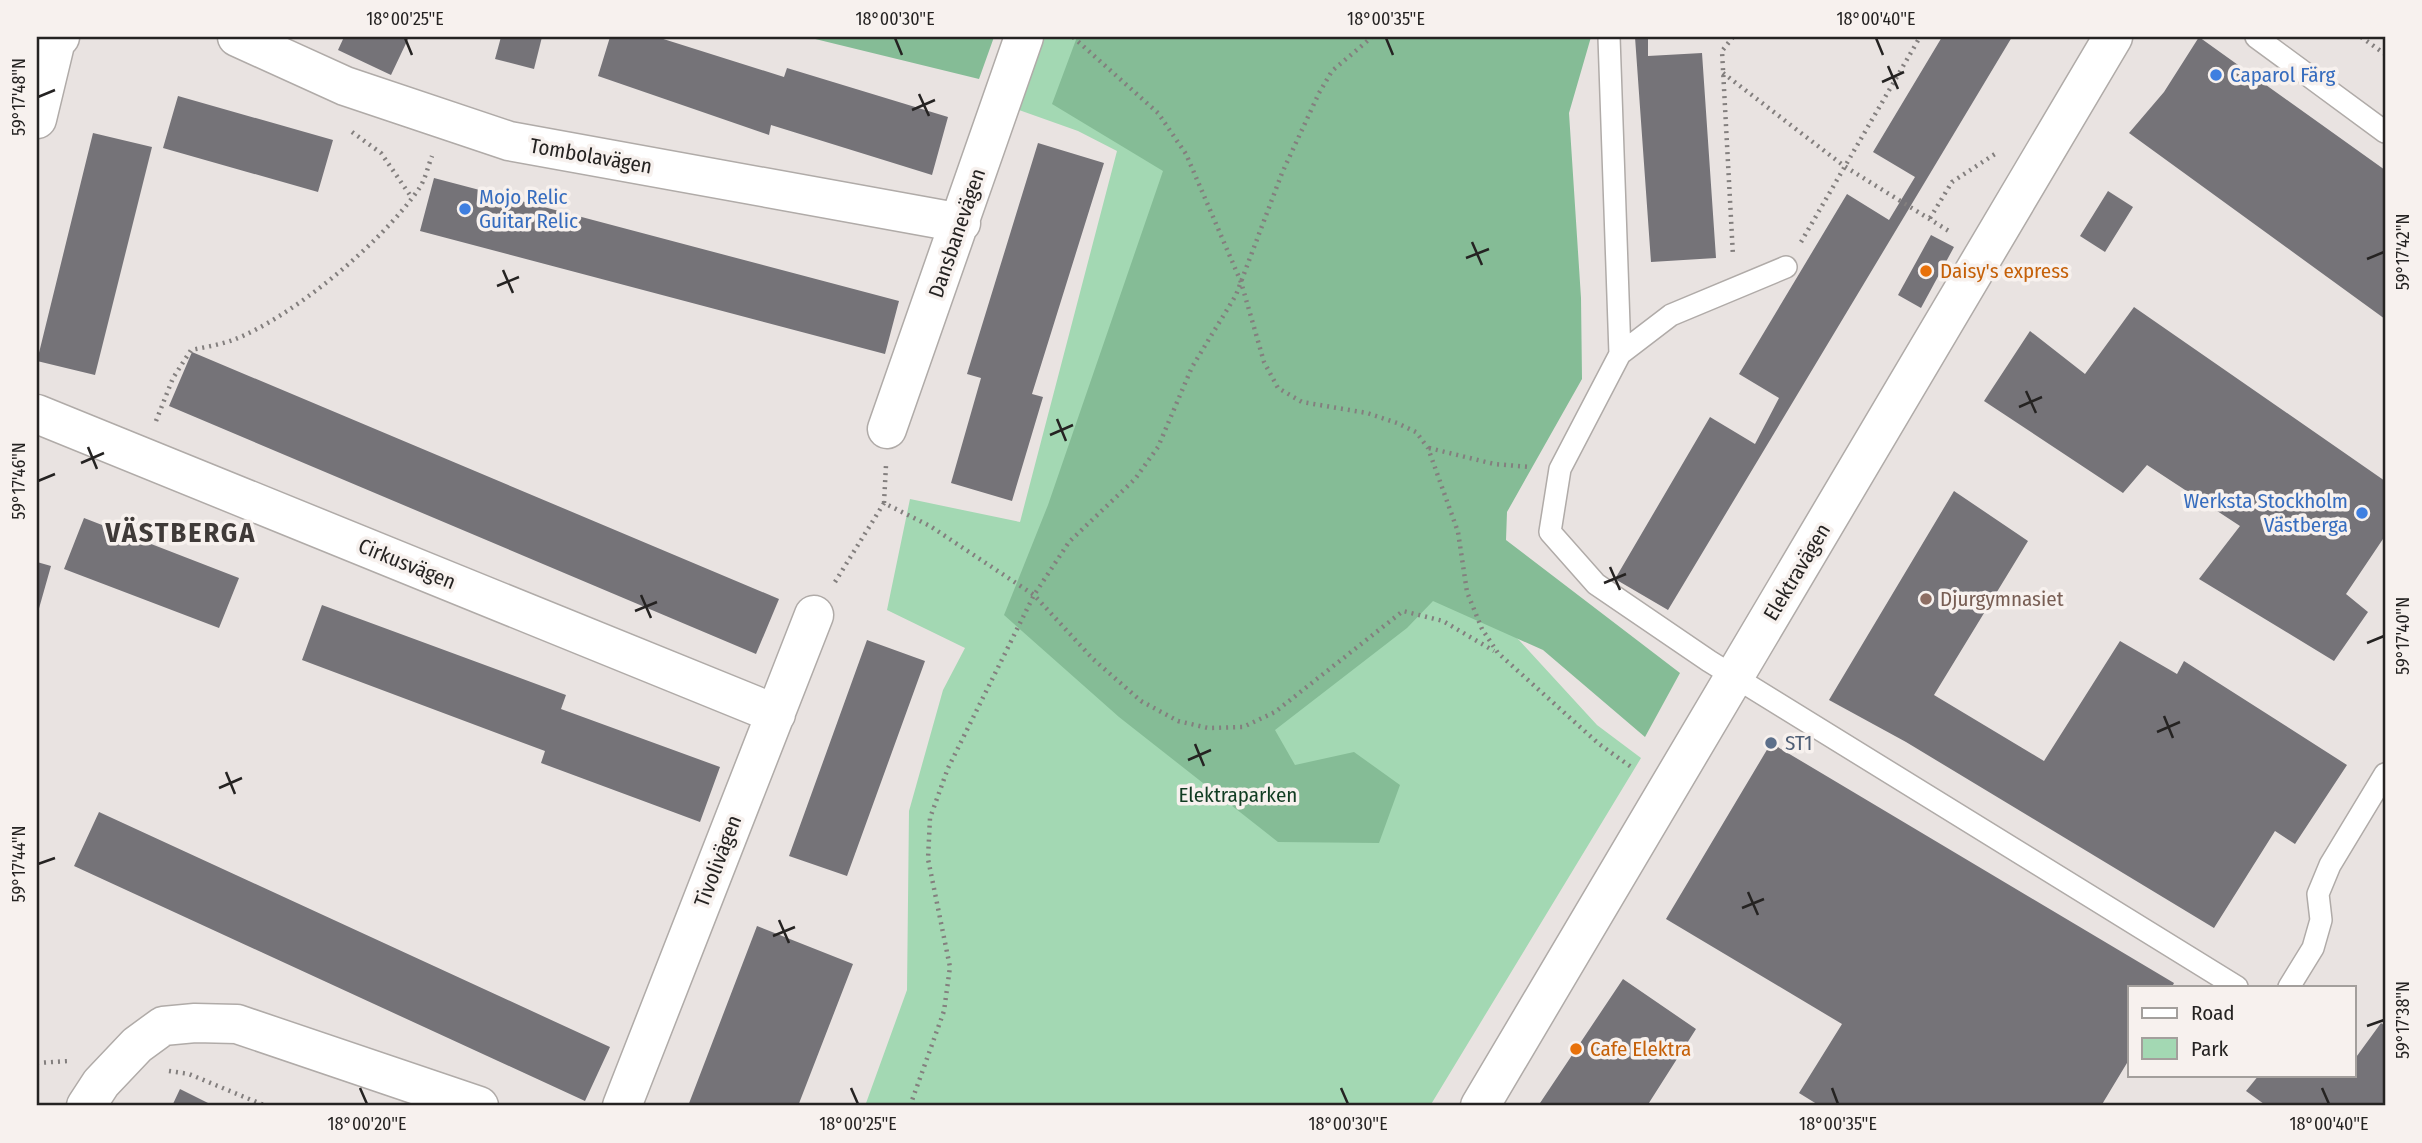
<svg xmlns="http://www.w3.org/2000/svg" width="2422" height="1143" viewBox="0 0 2422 1143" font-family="'Fira Sans Condensed',sans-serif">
  <rect width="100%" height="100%" fill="#e9e3e1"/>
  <path fill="#a3d8b3" d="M1045 37H1208L1491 616 1519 640 1597 725 1641 758 1430 1106H865L907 990 909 811 943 690 965 648 887 610 910 499 1020 522 1117 151 1078 131 1019 110Z"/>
  <path fill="#85bc96" d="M807 37H994L979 79Z
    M1077 37H1591L1569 113 1581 298 1582 379 1507 512 1506 540 1680 673 1645 737 1543 650 1433 601 1407 628 1275 730 1295 765 1354 752 1400 785 1379 843 1278 842 1119 717 1004 615 1048 505 1163 171 1052 104Z"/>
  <path fill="#757378" d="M344 37H409L391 75 338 50Z
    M501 37H542L534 69 495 59Z
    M610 37H657L784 77 787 68 948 117 932 175 771 125 769 135 598 76Z
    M1635 37H1648V56L1702 53 1716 258 1651 262Z
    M1942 37H2012L1668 610 1615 579 1710 417 1755 444 1779 398 1739 374 1847 194 1889 220 1915 177 1873 152Z
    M2199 37 2385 170V319L2129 133 2164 92Z
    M178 96 333 140 318 192 163 148Z
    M93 133 152 147 95 375 37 361Z
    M1038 143 1104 163 1032 394 1043 397 1012 501 951 483 981 378 967 374Z
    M434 178 899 301 885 354 420 231Z
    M2108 191 2133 207 2105 252 2080 236Z
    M1931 235 1954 247 1921 308 1898 295Z
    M2134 307 2385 481V536L2346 594 2368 612 2334 661 2199 579 2240 526 2147 465 2123 493 1984 401 2030 331 2085 374Z
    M192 352 779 599 756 654 169 406Z
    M1954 491 2028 541 1934 695 2044 761 2120 641 2177 674 2184 661 2347 765 2295 844 2275 831 2214 928 1906 742 1829 700Z
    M84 518 239 578 219 628 64 569Z
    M37 562 51 566 38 612H37Z
    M322 605 566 695 561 709 720 767 700 822 541 763 545 751 302 660Z
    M867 640 925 661 847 876 789 856Z
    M1771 743 2174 983 2172 987H2130V1058L2101 1106H1820L1799 1093 1842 1024 1666 919Z
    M99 812 610 1047 585 1101 74 866Z
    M757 926 853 964 798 1106H688Z
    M1623 979 1696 1029 1647 1106H1538Z
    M2381 1023 2385 1026V1106H2263L2264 1104 2246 1091 2259 1075H2354V1060Z
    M180 1089 214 1106H172Z"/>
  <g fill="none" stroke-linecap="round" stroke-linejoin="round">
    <defs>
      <path id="service" d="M1609 37 1620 354 1560 469 1550 532 1596 584 1709 661 2237 987
        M2256 37 2385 132
        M1620 354 1671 315 1786 267
        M2289 987 2313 948 2321 920 2318 894 2330 865 2385 774"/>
      <path id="minor" d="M237 37 345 86 509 141 961 223
        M37 119 56 40 60 37
        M37 414 776 714
        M887 429 1024 37
        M86 1106 101 1083 137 1045 163 1026 195 1023 237 1024 479 1106
        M622 1106 814 615
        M1480 1106 2113 37"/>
    </defs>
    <use href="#service" stroke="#b0aba8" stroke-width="24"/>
    <use href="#minor" stroke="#b0aba8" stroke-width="41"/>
    <path stroke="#837f7e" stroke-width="4.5" stroke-dasharray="2 5" stroke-linecap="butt" d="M1073 37 1158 113 1186 154 1241 282 1264 362 1278 388 1302 402 1367 413 1397 423 1416 432 1428 448 1458 532 1467 592 1482 629 1498 653 1599 744 1634 769
      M1733 37 1722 51 1733 256
      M2361 37 2385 54
      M1723 73 1844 166 1952 233
      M352 132 381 153 412 198
      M1930 218 1952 182 1998 152
      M1801 242 1920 37
      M156 421 173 378 191 350C205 347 219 345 233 340 293 317 381 243 418 190 425 181 428 166 432 156
      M1429 448 1494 464 1530 467
      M884 503 886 465
      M835 582 884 503 930 526 1034 595 1093 659 1141 701 1178 721 1208 728 1243 727 1275 712 1403 611 1443 621 1494 651
      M37 1063 69 1061
      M169 1071 189 1074 266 1106
      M910 1106 944 1011 950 967 928 859 930 818 948 768 1034 595 1069 542 1135 479 1158 447 1192 367 1236 295 1282 173 1319 93 1332 71 1372 37"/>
    <use href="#service" stroke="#fff" stroke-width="21"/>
    <use href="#minor" stroke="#fff" stroke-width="38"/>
  </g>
  <path fill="none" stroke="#252322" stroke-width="2.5" d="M405 38 412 55M895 38 902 55M1386 38 1393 55M1876 38 1883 55M1888 66 1898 89M1882 82 1904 72M919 94 929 116M38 97 55 90M912 110 935 100M1472 242 1482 265M1466 258 1489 249M2367 259 2384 252M503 270 513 293M497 286 519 277M2026 391 2036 413M2019 407 2042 397M1057 419 1066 441M1050 435 1073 425M88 447 97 469M81 463 104 453M38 481 55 474M1610 567 1620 590M1604 583 1626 574M641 595 651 618M635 611 657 602M2367 643 2384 636M2164 716 2173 738M2157 732 2180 722M1195 744 1204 766M1188 760 1211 750M226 772 235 794M219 788 242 778M38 864 55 858M1748 892 1758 915M1742 908 1764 899M779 920 789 943M773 936 795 927M2367 1026 2384 1020M360 1088 367 1104M851 1088 858 1104M1341 1088 1348 1104M1832 1088 1838 1104M2322 1088 2329 1104"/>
  <g fill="#3f7fe0" stroke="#f7f1ee" stroke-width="2.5">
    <circle cx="2216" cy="75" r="7"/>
    <circle cx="465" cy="209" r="7"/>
    <circle cx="2362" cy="513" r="7"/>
  </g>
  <g fill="#e8710a" stroke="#f7f1ee" stroke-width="2.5">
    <circle cx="1926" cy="271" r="7"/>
    <circle cx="1576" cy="1049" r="7"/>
  </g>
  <circle fill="#8d6e63" stroke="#f7f1ee" stroke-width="2.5" cx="1926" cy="599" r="7"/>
  <circle fill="#5c6f8a" stroke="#f7f1ee" stroke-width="2.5" cx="1771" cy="743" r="7"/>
  <g text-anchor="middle" stroke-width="7" stroke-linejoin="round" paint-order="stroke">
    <g font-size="21" fill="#366cbe" stroke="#f7f1ee" text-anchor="start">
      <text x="2230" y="82">Caparol Färg</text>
      <text x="479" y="204">Mojo Relic<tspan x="479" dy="24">Guitar Relic</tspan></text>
      <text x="2348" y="508" text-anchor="end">Werksta Stockholm<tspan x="2348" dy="24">Västberga</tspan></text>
    </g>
    <g font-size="21" fill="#252322" stroke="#f7f1ee">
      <text transform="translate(591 156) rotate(10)" y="7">Tombolavägen</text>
      <text transform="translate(957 233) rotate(-71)" y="7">Dansbanevägen</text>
      <text transform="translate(407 564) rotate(22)" y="7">Cirkusvägen</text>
      <text transform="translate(1797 572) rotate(-59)" y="7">Elektravägen</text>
      <text transform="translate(718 861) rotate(-69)" y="7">Tivolivägen</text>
    </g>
    <g font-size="21" fill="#c56008" stroke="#f7f1ee" text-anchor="start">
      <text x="1940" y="278">Daisy's express</text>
      <text x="1590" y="1056">Cafe Elektra</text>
    </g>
    <g font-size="21" fill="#785e54" stroke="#f7f1ee" text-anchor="start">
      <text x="1940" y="606">Djurgymnasiet</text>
    </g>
    <g font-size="21" fill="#4e5e75" stroke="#f7f1ee" text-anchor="start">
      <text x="1785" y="750">ST1</text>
    </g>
    <g font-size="21" fill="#113c22" stroke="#f7f1ee">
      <text x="1238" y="802">Elektraparken</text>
    </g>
    <g font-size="28" font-weight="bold" letter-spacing="2" fill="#3f3a38" stroke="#f7f1ee">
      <text x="181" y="542">VÄSTBERGA</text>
    </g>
  </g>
  <rect width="2422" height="1143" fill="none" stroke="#f7f1ee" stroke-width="77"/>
  <rect x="2128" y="986" width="228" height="91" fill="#f7f1ee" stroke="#a39f9c" stroke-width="2"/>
  <rect x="2142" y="1008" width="35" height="10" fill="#ffffff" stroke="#a39f9c" stroke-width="2"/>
  <text x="2191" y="1020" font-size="21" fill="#252322">Road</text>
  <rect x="2142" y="1038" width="35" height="21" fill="#a3d8b3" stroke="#a39f9c" stroke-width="2"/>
  <text x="2191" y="1056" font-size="21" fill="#252322">Park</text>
  <rect x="38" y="38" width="2346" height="1066" fill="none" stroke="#252322" stroke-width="2.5"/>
  <g font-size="18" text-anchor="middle" fill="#252322">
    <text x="405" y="25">18°00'25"E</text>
    <text x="895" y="25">18°00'30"E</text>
    <text x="1386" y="25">18°00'35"E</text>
    <text x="1876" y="25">18°00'40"E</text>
    <text transform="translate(19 97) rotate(-90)" y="6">59°17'48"N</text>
    <text transform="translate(2403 252) rotate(-90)" y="6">59°17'42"N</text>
    <text transform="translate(19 481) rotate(-90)" y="6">59°17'46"N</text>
    <text transform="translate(2403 636) rotate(-90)" y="6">59°17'40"N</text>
    <text transform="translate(19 864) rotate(-90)" y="6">59°17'44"N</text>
    <text transform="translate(2403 1020) rotate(-90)" y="6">59°17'38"N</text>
    <text x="367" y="1130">18°00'20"E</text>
    <text x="858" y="1130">18°00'25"E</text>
    <text x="1348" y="1130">18°00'30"E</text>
    <text x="1838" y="1130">18°00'35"E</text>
    <text x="2329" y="1130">18°00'40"E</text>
  </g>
</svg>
